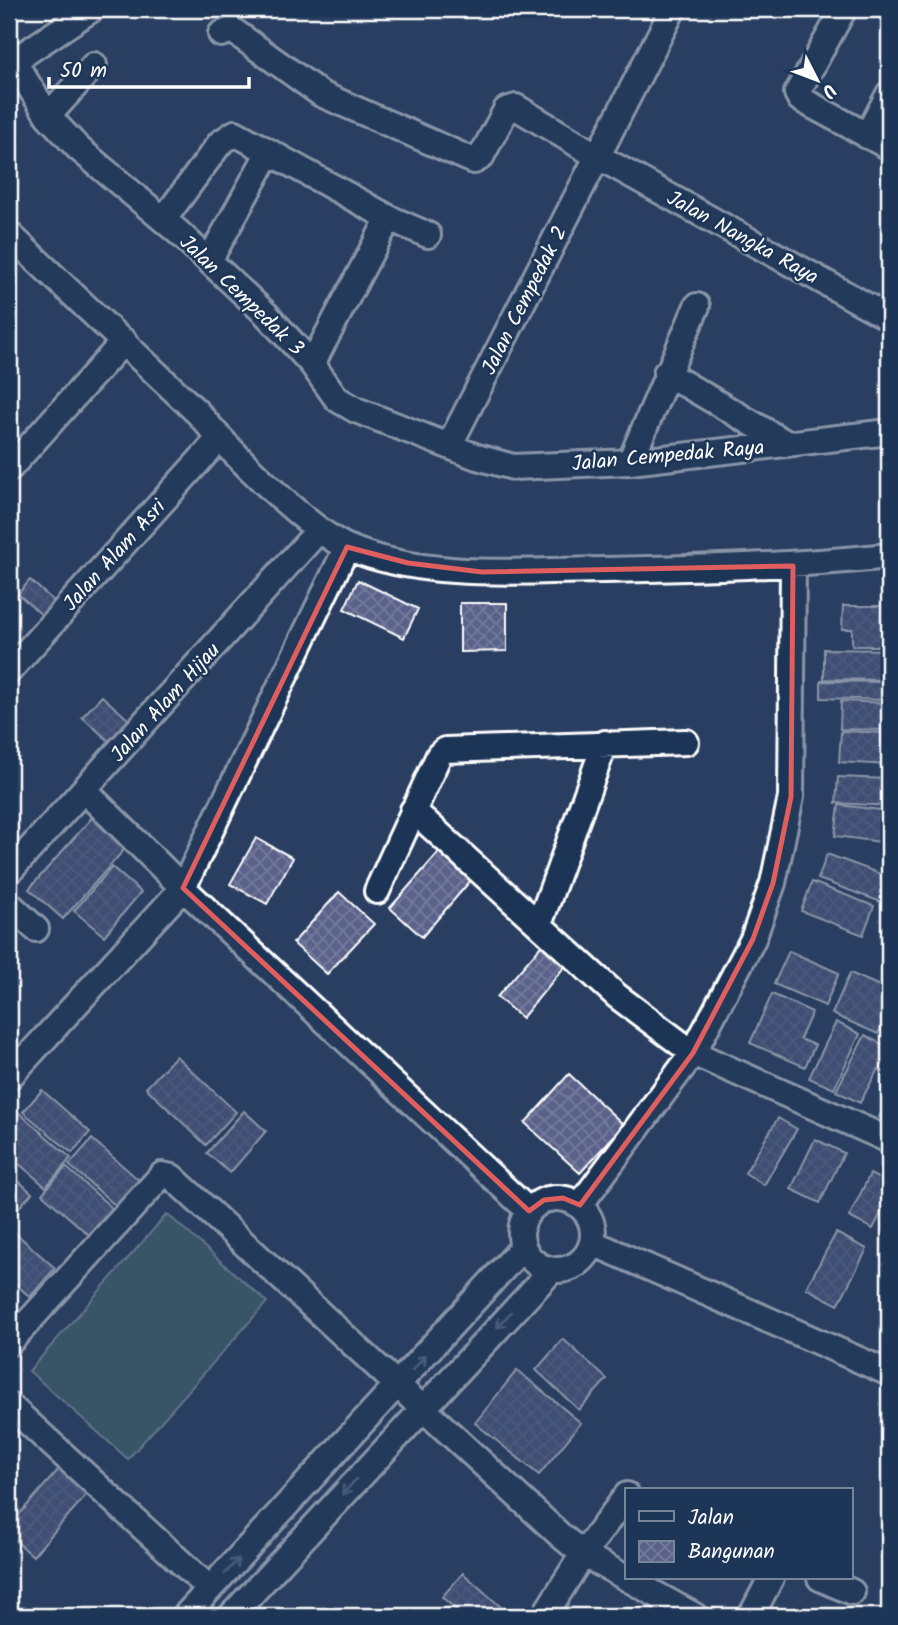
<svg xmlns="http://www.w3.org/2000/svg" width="898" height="1625" viewBox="0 0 898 1625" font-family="Kalam,sans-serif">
  <defs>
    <pattern id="building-cross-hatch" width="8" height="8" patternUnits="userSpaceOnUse" patternTransform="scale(1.75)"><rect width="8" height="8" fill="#5a628a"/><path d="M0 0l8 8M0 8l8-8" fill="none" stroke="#737a9c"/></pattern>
  </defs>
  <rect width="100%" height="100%" fill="#293e61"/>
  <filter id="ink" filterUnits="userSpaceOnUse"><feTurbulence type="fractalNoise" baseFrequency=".0143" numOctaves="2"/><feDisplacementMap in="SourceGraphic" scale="14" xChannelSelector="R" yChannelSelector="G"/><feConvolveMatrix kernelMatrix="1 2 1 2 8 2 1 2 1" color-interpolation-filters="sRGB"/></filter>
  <g filter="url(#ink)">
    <path fill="#38496d" d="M9 1599 33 1616H9Z"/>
    <path fill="#4c6f70" stroke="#a6b7b8" stroke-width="2" d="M167 1214 267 1302 128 1459 29 1371Z"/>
    <path fill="url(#building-cross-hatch)" stroke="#fff" stroke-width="2" d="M30 580 56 603 44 617 18 594Z
      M358 580 418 609 404 638 344 609Z
      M460 603H507V651L460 652Z
      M843 606H889V646H852V629H842Z
      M824 649 889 650V680L824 679Z
      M821 681 889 682V700L821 698Z
      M102 696 129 720 110 742 82 717Z
      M841 701 889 703V730L840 729Z
      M841 731 889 733V765L839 762Z
      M838 777 889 779V806L836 803Z
      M839 805 889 811V843L835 836Z
      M96 813 130 843 63 919 29 889Z
      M256 838 293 858 267 904 230 884Z
      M439 852 471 880 422 937 390 908Z
      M827 854 889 877 881 902 818 879Z
      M112 867 141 892 104 936 74 911Z
      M812 882 874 906 863 935 801 911Z
      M339 892 374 924 327 974 293 943Z
      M547 939 571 959 522 1018 497 997Z
      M789 951 839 973 825 1006 774 984Z
      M850 973 889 990V1008L878 1034 832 1014Z
      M772 994 812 1012 800 1039 815 1045 805 1067 750 1043Z
      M836 1022 860 1034 834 1089 809 1078Z
      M865 1035 889 1048V1075L878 1069 860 1103 836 1091Z
      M176 1056 236 1112 206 1145 146 1088Z
      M569 1074 624 1125 580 1173 525 1123Z
      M42 1090 90 1132 72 1153 23 1112Z
      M889 1097V1123L879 1117Z
      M11 1106 71 1158 46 1187 9 1155Z
      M244 1111 266 1131 230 1173 207 1153Z
      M778 1118 797 1129 764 1185 745 1173Z
      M92 1139 139 1180 116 1206 69 1165Z
      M815 1139 844 1153 820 1203 791 1189Z
      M66 1167 112 1208 89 1235 42 1194Z
      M9 1172 32 1193 14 1213 9 1208Z
      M870 1174 889 1184V1197L873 1229 849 1217Z
      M11 1229 55 1268 30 1297 9 1278V1232Z
      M836 1233 867 1249 838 1305 806 1288Z
      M563 1339 607 1379 579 1410 536 1370Z
      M517 1370 581 1423 539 1475 475 1423Z
      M59 1469 87 1494 33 1556 9 1535V1526Z
      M463 1573 511 1616H463L442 1597Z"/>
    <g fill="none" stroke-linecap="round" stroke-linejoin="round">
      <defs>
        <path id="street" d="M844 9 797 93 800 99 889 147
          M221 34 232 30 321 94 474 161 481 157 506 110 516 107 597 156 889 318
          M9 54 48 116 78 148 178 232 266 314 312 364 337 399 356 410 477 457 513 467 630 462 889 432
          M9 64 92 9
          M48 116 94 65
          M867 136 889 94
          M164 219 220 143 235 133 389 218 428 235
          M9 234 198 413C229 450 306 528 347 547 423 580 524 571 604 570 700 568 794 566 889 556
          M209 261 269 152
          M312 364 389 218
          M666 373 786 443
          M450 444 673 9
          M630 462 697 306
          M9 469 124 341
          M9 671 219 439
          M85 791 183 888 529 1211
          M413 810 617 996 693 1053 889 1140
          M9 872 319 530
          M377 891 439 755 445 750 686 742
          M9 904 36 929
          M539 925 605 743
          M9 1077 183 888 347 547
          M521 1234a36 36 0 1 1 72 0a36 36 0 1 1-72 0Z
          M580 1205 693 1053 753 939 773 883 791 797 793 566
          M593 1243 889 1373
          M9 1343 162 1175 172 1177 560 1535 583 1554 695 1616
          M9 1405 210 1589
          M820 1578 852 1592
          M185 1616 523 1247
          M231 1616 551 1271
          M544 1616 583 1554 627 1495
          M751 1616 771 1578"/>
      </defs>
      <use href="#street" stroke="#fff" stroke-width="30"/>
      <use href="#street" stroke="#1d3557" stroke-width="24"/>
    </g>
    <defs><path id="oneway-shaft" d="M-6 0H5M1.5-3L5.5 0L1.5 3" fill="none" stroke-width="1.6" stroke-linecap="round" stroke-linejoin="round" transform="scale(1.75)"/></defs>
    <g stroke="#6c7c92">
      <use href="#oneway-shaft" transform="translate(504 1320) rotate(133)"/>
      <use href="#oneway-shaft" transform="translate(419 1363) rotate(-48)"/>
      <use href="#oneway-shaft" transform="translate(349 1487) rotate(132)"/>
      <use href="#oneway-shaft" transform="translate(232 1566) rotate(-47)"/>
    </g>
  </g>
  <path d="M0 0H898V1625H0ZM347 547 408 563 482 572 793 566 791 797 773 883 753 939 693 1053 580 1205 563 1198 544 1200 529 1211 183 888Z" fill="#293e61" fill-opacity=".55" fill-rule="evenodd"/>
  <path fill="none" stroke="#e05e5e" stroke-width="5" stroke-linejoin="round" d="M347 547 408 563 482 572 793 566 791 797 773 883 753 939 693 1053 580 1205 563 1198 544 1200 529 1211 183 888Z"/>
  <g text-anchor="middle" stroke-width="5" stroke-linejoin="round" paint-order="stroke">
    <g font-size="21" fill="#fff" stroke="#1d3557">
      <text transform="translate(743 237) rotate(29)" y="7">Jalan Nangka Raya</text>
      <text transform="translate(242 295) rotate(44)" y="7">Jalan Cempedak 3</text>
      <text transform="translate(524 300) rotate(-63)" y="7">Jalan Cempedak 2</text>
      <text transform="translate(668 455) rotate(-5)" y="7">Jalan Cempedak Raya</text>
      <text transform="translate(114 555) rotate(-48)" y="7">Jalan Alam Asri</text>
      <text transform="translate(165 702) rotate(-48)" y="7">Jalan Alam Hijau</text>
    </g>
  </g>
  <rect width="898" height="1625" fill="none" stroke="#1d3557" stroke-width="35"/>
  <rect x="18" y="18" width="863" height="1590" fill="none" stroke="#fff" stroke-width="2.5" filter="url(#ink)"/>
  <rect x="625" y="1488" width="228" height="91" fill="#1d3557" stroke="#77869a" stroke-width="2"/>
  <rect x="639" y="1511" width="35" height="10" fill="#1d3557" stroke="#77869a" stroke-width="2"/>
  <text x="688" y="1524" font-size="21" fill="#ffffff">Jalan</text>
  <rect x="639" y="1541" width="35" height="21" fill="url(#building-cross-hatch)" stroke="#77869a" stroke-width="2"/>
  <text x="688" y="1558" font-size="21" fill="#ffffff">Bangunan</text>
  <g transform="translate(817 80) rotate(132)" stroke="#1d3557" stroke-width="5" paint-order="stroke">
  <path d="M0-5L12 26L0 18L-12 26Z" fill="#ffffff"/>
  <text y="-10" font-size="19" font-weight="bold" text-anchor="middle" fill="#ffffff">U</text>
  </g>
  <path d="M49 77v10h200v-10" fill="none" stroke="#ffffff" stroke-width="3.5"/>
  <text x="60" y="77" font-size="21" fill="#ffffff" stroke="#1d3557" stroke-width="5" paint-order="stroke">50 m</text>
</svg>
